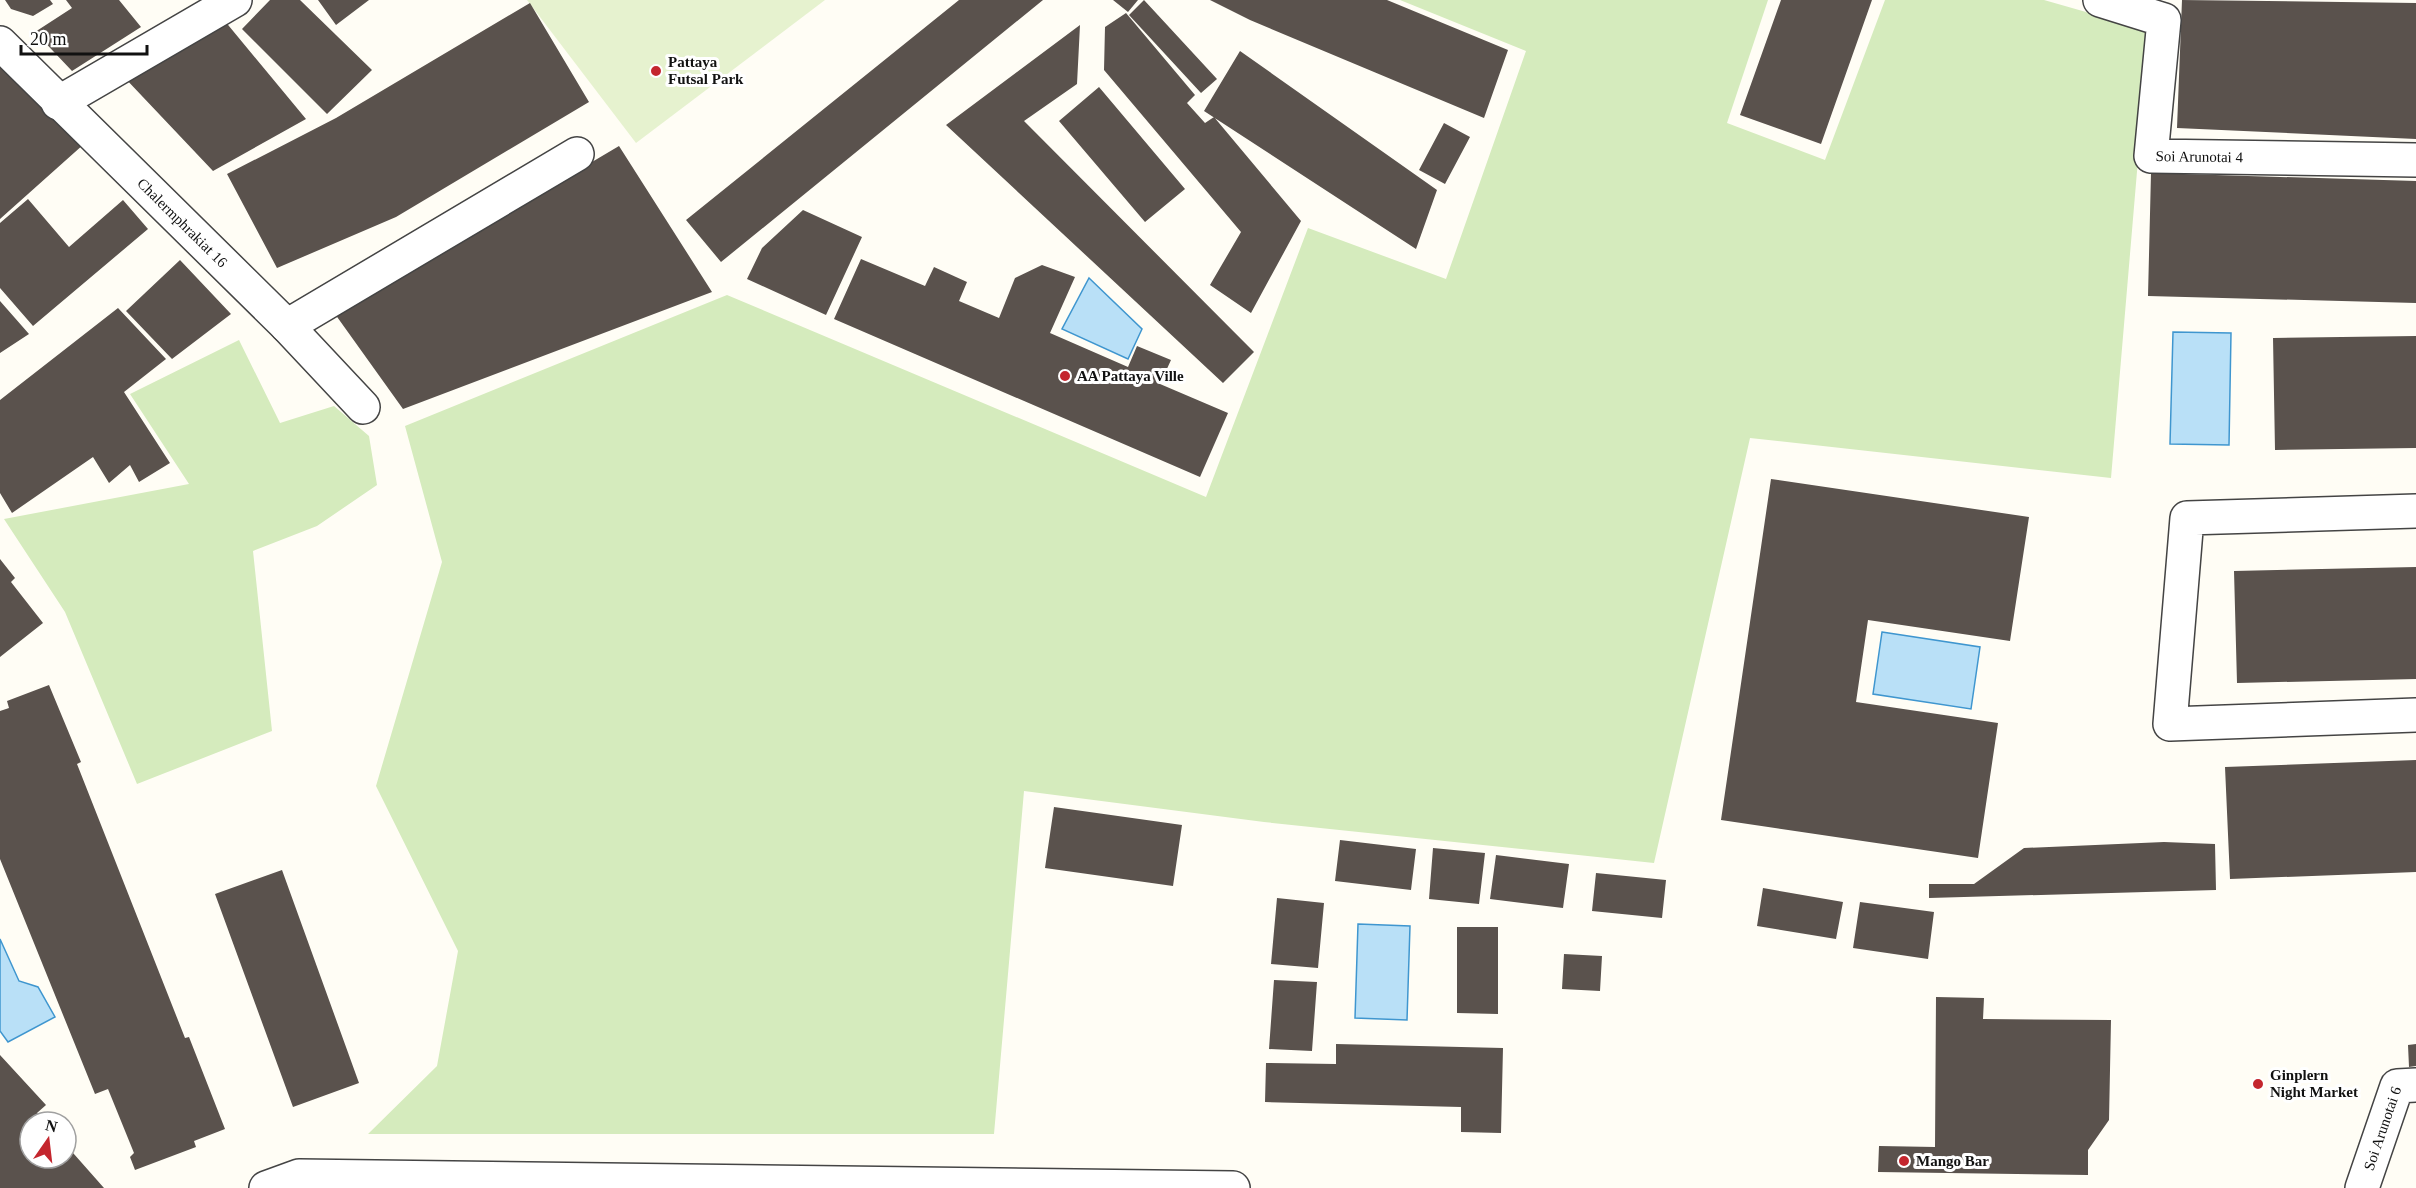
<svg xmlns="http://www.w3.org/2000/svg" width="2416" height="1188" viewBox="0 0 2416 1188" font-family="'Times New Roman',serif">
  <rect width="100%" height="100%" fill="#fffdf5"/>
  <path fill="#d5ebbd" d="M1400 0H1768L1727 123 1825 160 1885 0H2044L2149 30 2111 478 1750 438 1654 863 1264 822 1024 791 994 1134H368L437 1066 458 951 376 786 442 562 405 426 727 295 1206 497 1308 228 1446 279 1526 51Z
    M239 340 280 423 334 406 369 436 377 485 317 526 253 551 272 731 137 784 65 612 4 519 189 484 130 394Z"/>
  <path fill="#e6f2cf" d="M527 0H825L636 143Z"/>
  <path fill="#b9e0f7" stroke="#3f96cf" stroke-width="1.5" d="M1089 278 1142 329 1128 359 1062 329Z
    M2173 332 2231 333 2229 445 2170 444Z
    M1882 632 1980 647 1971 709 1873 694Z
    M1358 924 1410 926 1407 1020 1355 1018Z
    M0 939 19 981 38 987 55 1017 8 1042 0 1031Z"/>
  <path fill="#5a524d" d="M5 0H50L53 4 33 16 11 9Z
    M66 0H119L141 27 72 71 35 32 72 8Z
    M270 0H300L372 70 327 114 242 29Z
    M318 0H369L336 25Z
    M959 0H1043L721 262 686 220Z
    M1113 0H1138L1128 12Z
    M1144 0 1217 79 1201 93 1129 15Z
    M1210 0H1387L1508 50 1484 118 1250 20Z
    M1781 0H1872L1821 144 1740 115Z
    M2182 0 2416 3V139L2177 128Z
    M530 3 589 102 396 217 277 268 227 174 336 118Z
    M1126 13 1195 95 1187 103 1205 123 1214 117 1301 221 1251 313 1210 285 1241 232 1104 70 1105 27Z
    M224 20 306 119 213 171 124 77Z
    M1080 25 1077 84 1024 121 1254 352 1223 383 946 125Z
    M1240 51 1437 190 1416 249 1204 111Z
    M0 67 84 144 0 219Z
    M1099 87 1185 189 1145 222 1059 121Z
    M1444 123 1470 137 1445 184 1419 170Z
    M619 146 712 292 403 409 335 314Z
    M2151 173 2416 181V303L2148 296Z
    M28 199 69 247 123 200 148 229 33 326 0 288V223Z
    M803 210 862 237 826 315 747 279 762 248Z
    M861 259 925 286 934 267 967 282 959 301 999 318 1015 278 1042 265 1075 277 1050 333 1128 367 1137 346 1171 360 1160 384 1228 413 1200 477 834 319Z
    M180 260 231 314 172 359 126 311Z
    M0 301 29 334 0 353Z
    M118 308 166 359 124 392 170 463 139 482 130 465 109 483 93 457 12 513 0 493V400Z
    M2416 336V448L2275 450 2273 338Z
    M1771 479 2029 517 2010 641 1868 620 1856 702 1998 723 1978 858 1721 820Z
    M0 559 15 578 11 582 43 623 0 657Z
    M2416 567V679L2237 683 2234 571Z
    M49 685 81 762 77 764 185 1038 189 1037 225 1129 194 1141 196 1147 135 1170 130 1157 134 1153 108 1089 95 1094 0 859V711L9 708 7 701Z
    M2416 760V872L2230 879 2225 767Z
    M1054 807 1182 825 1173 886 1045 868Z
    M1340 840 1416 849 1411 890 1335 881Z
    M2164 842 2215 844 2216 890 1929 898V884H1974L2024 848Z
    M1433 848 1485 853 1479 904 1429 899Z
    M1496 855 1569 864 1563 908 1490 899Z
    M282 870 359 1083 293 1107 215 894Z
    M1596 873 1666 880 1662 918 1592 911Z
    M1763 888 1843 902 1836 939 1757 926Z
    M1277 898 1324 903 1318 968 1271 964Z
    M1860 902 1934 912 1928 959 1853 948Z
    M1457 927H1498V1014L1457 1013Z
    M1564 954 1602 956 1600 991 1562 989Z
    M1274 980 1317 982 1312 1051 1269 1049Z
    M1936 997 1984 998 1983 1019 2111 1020 2109 1120 2088 1150V1175L1878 1172 1879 1146 1935 1147Z
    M1336 1044 1503 1048 1501 1133 1461 1132V1107L1265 1102 1266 1063 1336 1064Z
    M2416 1044V1066L2409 1067 2408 1045Z
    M0 1055 46 1105 37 1113 45 1122H30V1158H66V1145L104 1188H0Z"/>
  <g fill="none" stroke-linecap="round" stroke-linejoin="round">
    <defs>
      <g id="minor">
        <path id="s1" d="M2100 0 2164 20 2151 156 2416 160"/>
        <path id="s2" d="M0 43 287 326 363 407"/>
        <path d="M58 103 235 0"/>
        <path d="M287 326 577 154"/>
        <path d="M2416 511 2187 518 2170 724 2416 715"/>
        <path d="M266 1188 299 1176 1233 1188"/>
        <path id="s3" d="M2362 1188 2397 1086 2416 1085"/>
      </g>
    </defs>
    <use href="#minor" stroke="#444" stroke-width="36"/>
    <use href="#minor" stroke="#fff" stroke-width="33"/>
  </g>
  <g fill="#c4262e" stroke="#fff" stroke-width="2">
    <circle cx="656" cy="71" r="6"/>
    <circle cx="1065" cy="376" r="6"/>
    <circle cx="2258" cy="1084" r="6"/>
    <circle cx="1904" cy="1161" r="6"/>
  </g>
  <g text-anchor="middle" stroke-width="6" stroke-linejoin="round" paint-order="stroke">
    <g font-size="15" font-weight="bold" fill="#111" stroke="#fff" text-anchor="start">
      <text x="668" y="67">Pattaya<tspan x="668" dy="17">Futsal Park</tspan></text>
      <text x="1077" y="381">AA Pattaya Ville</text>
      <text x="2270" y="1080">Ginplern<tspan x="2270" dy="17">Night Market</tspan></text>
      <text x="1916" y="1166">Mango Bar</text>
    </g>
    <g font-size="15" fill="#111" stroke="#fff">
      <text dy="5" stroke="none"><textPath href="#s1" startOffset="252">Soi Arunotai 4</textPath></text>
      <text dy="5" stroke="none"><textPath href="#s2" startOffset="256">Chalermphrakiat 16</textPath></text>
      <text dy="5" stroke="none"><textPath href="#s3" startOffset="63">Soi Arunotai 6</textPath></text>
    </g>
  </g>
  <g transform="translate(48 1140) rotate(14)"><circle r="28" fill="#ffffff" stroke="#a0a0a0" stroke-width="1.5"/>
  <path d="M0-4.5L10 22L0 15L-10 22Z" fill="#c4262e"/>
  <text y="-9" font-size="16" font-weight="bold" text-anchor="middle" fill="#111111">N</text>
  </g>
  <path d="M21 45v9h126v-9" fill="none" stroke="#111111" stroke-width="3"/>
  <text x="30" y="45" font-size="18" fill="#111111" stroke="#ffffff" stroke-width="4.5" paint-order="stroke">20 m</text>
</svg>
